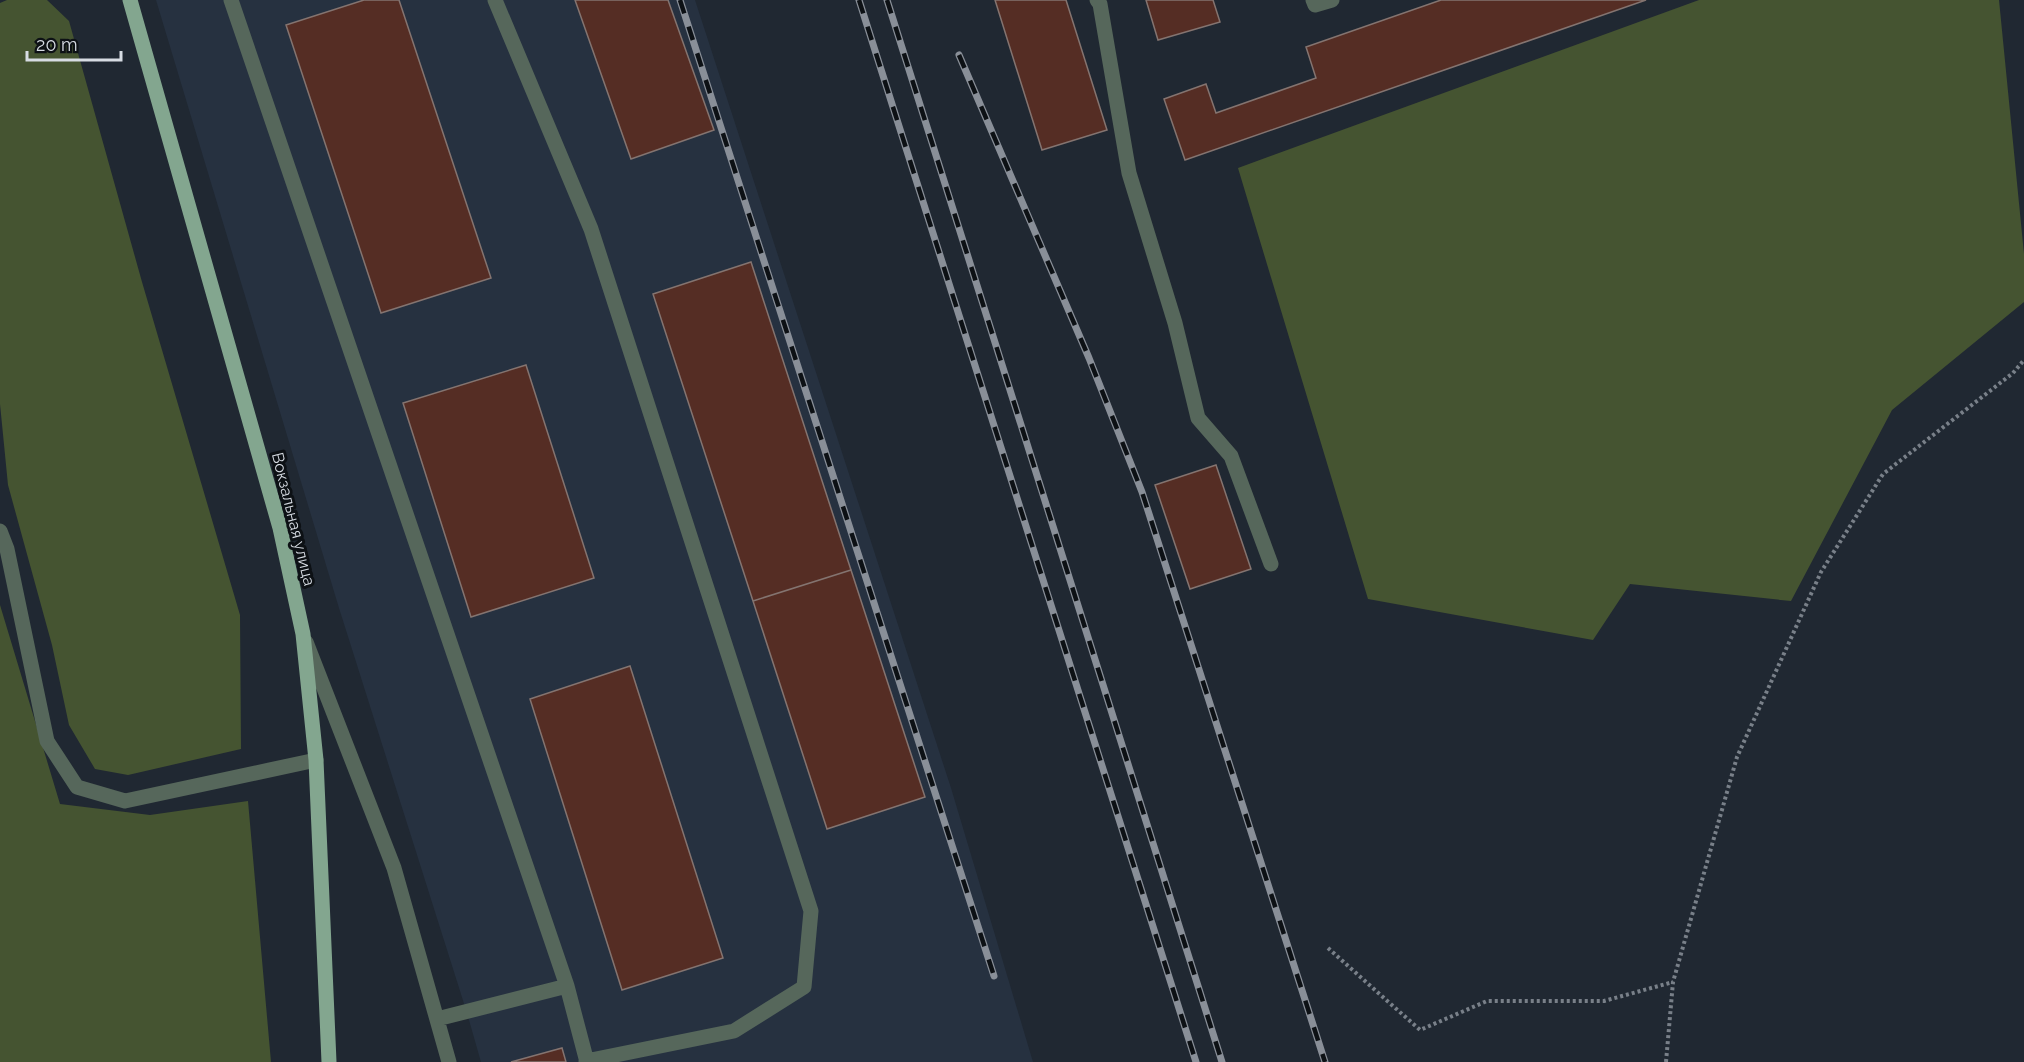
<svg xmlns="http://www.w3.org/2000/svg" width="2024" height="1062" viewBox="0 0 2024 1062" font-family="Raleway,sans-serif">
  <rect width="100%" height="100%" fill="#202832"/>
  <path fill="#263140" d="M156 0H695L951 788 1033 1062H481L467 1013 339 608Z"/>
  <path fill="#455431" d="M7 0H47L69 21 142 282 240 615 241 749 128 775 95 769 69 725 52 645 8 485 0 404V3Z
    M1699 0H1999L2024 254V302L1892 410 1791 601 1630 584 1593 640 1368 599 1238 168Z
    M0 605 60 804 150 815 248 801 271 1062H0Z"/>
  <path fill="#552d24" stroke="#847470" stroke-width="1.5" d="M364 0H399L491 278 381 313 286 25Z
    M575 0H668L714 130 631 159Z
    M995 0H1066L1107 130 1042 150Z
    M1146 0H1213L1220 22 1158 40Z
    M1441 0H1646L1185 160 1164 99 1206 84 1216 113 1316 78 1306 47Z
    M751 262 851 570 753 601 653 294Z
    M526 365 594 578 471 617 403 403Z
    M1216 465 1251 569 1190 589 1155 485Z
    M851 570 925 797 827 829 753 601Z
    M630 666 723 958 622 990 530 699Z
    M562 1048 566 1062H511Z"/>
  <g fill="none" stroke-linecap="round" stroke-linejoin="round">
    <path stroke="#798089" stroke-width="4" stroke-dasharray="3 3" stroke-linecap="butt" d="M1328 948 1420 1030 1487 1001H1604L1673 982
      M1666 1062 1673 982 1737 757 1821 572 1883 474 2013 373 2024 360"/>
    <path stroke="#56675b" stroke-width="15" d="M231 0 567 986 587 1062
      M495 0 591 229 811 911 804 987 734 1031 586 1061
      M1097 0 1100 4 1129 173 1175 323 1198 418 1231 456 1271 564
      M1313 0 1315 5 1332 0
      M0 531 7 549 47 741 77 787 125 801 316 760
      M306 642 394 868 449 1062
      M437 1019 567 986"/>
    <path stroke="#83a68f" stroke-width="15" d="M130 0 280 528 303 634 316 760 329 1062"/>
    <defs>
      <path id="rail" d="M680 0 994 976
        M859 0 1196 1062
        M887 0 1222 1062
        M959 55 1089 358 1142 492 1325 1062"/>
    </defs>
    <use href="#rail" stroke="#898f98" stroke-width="7"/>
    <use href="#rail" stroke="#0d1115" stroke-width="4.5" stroke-dasharray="14" stroke-linecap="butt"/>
  </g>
  <g text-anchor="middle" stroke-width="6" stroke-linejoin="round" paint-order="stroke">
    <g font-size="16" fill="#d7dce3" stroke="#0d1115">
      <text transform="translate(294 519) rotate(76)" y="6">Вокзальная улица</text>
    </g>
  </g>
  <path d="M27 51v9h94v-9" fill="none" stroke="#d7dce3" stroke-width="3"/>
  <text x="36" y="51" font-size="18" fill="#d7dce3" stroke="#0d1115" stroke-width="4.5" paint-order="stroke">20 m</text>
</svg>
